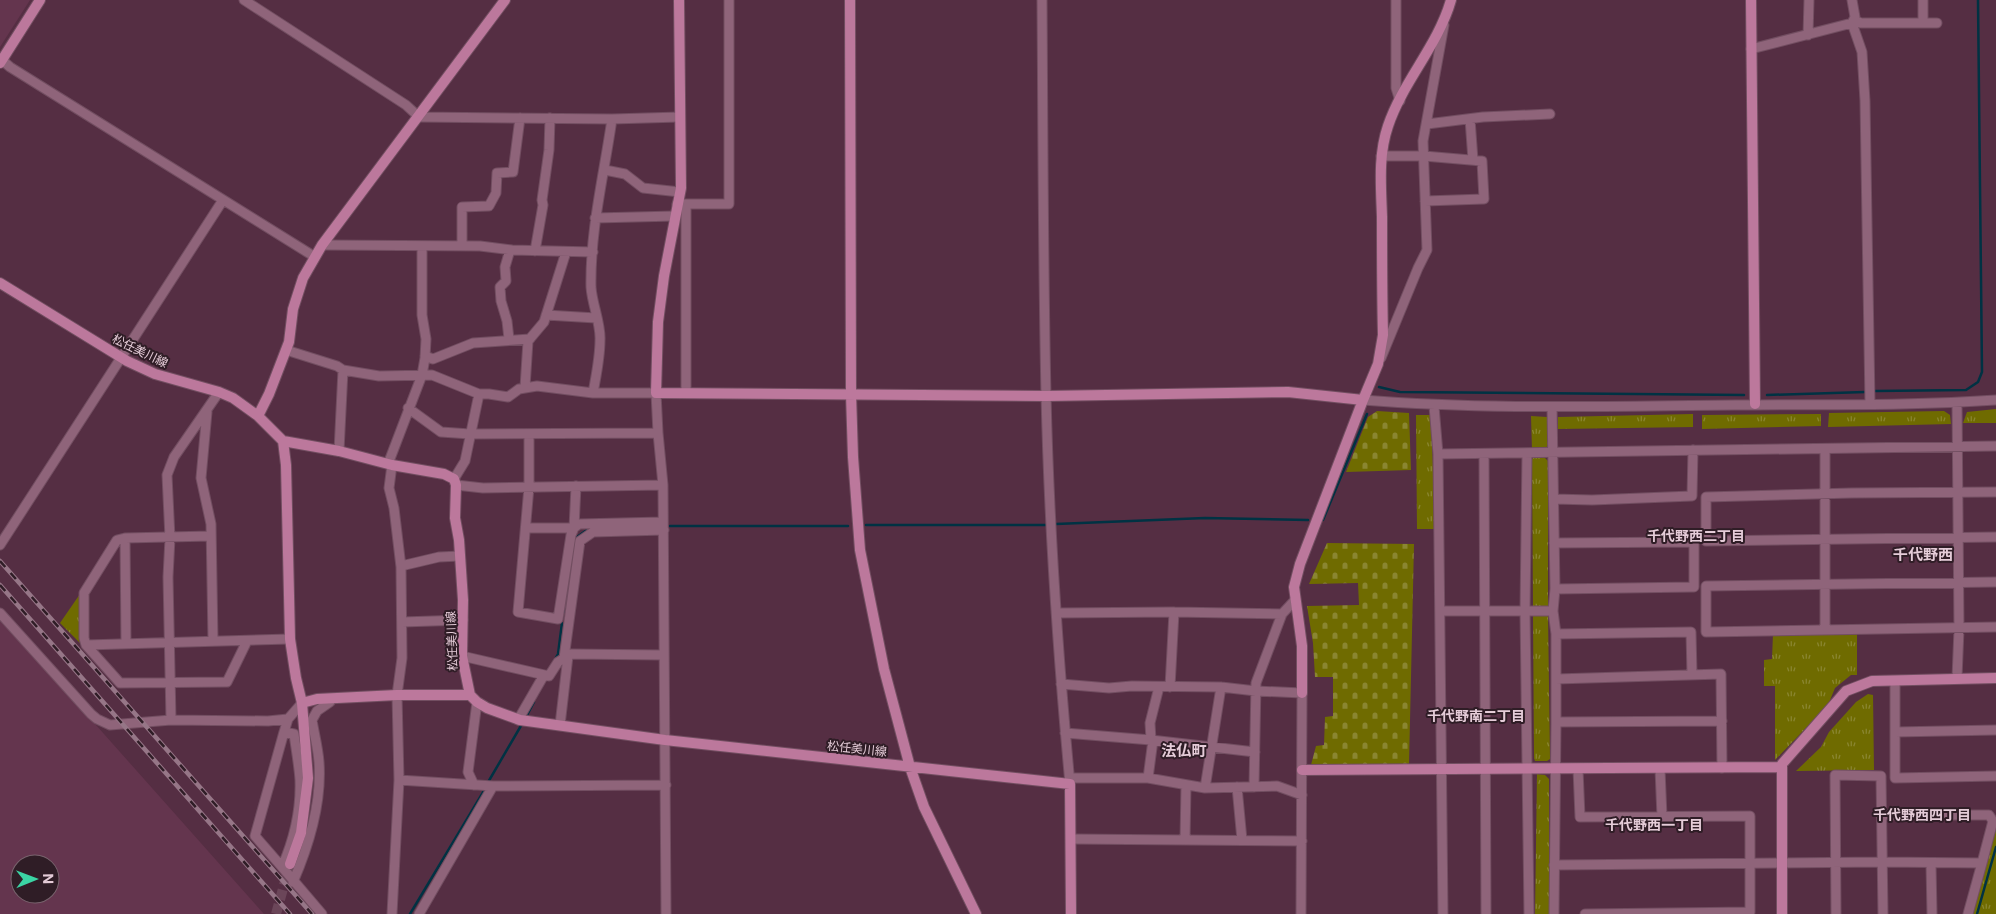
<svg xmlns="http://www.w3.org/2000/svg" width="1996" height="914" viewBox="0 0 1996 914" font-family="Inter,'Noto Sans JP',sans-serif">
  <defs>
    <pattern id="grass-tufts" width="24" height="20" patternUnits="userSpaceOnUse" patternTransform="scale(1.25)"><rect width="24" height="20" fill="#6f6b00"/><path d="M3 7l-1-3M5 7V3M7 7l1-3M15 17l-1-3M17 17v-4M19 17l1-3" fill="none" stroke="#8a8631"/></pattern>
    <pattern id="cemetery-stones" width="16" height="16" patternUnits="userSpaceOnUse" patternTransform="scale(1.25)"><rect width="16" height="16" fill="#6f6b00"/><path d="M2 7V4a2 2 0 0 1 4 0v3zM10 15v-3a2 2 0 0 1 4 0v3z" fill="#8a8631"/></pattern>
  </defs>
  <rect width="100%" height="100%" fill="#552e43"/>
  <path fill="#64354e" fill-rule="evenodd" d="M0 0H30L0 47Z
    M0 617 264 914H0ZM20 864H50V894H20Z"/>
  <path fill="url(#grass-tufts)" d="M1996 409V423H1963L1967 412Z
    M1944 411 1950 415 1951 424 1828 427 1829 413Z
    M1693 414V427L1558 429V417Z
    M1821 414V426L1702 429V415Z
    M1416 415H1431L1433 468 1436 476V529H1417Z
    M1531 416 1547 417 1548 446 1545 448 1532 450Z
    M1534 457H1544L1548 461V608H1533L1532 459Z
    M80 594 81 644 60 623Z
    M1533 614H1548L1550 759 1547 761H1535L1534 758Z
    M1857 632V675H1851L1835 688 1828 705 1775 760V686H1764V660L1772 659 1773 634Z
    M1868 694 1873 695 1874 770 1796 771 1821 747 1829 732 1856 702Z
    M1537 774 1545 775 1549 779V914H1535Z
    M1996 825V914H1971Z"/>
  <path fill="url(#cemetery-stones)" d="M1377 411 1409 413 1411 470 1346 472 1368 417Z
    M1327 543 1414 544 1409 765H1311L1316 746 1324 745 1325 717 1333 716V677H1315L1313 643 1307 606 1359 605 1358 583 1309 584Z"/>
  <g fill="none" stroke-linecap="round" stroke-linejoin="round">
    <path stroke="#003243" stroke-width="2.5" d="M1379 387 1400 392 1744 395
      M1875 391 1966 390 1978 382 1982 372 1978 0
      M1767 395 1865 392
      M1323 520 1367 414
      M1056 524 1205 518 1308 520
      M866 525H1046
      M670 526H848
      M573 546 577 537 591 527
      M564 612 568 581
      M554 661 558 654 562 623
      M525 719 534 702
      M487 784 522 724
      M410 914 485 789
      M1977 914 1996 847"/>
    <path stroke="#6b4659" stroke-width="10" stroke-dasharray="10 5" stroke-linecap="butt" d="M276 914 289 867"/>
    <defs>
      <path id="street" d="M244 0 406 105 419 117 612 119 680 117
        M1042 0C1043 132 1043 263 1046 395 1049 525 1058 655 1070 784
        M1396 0V88L1400 101
        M1852 0 1855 17 1852 23 1862 52 1865 101 1870 404
        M1923 0V23
        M1854 20 1861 23H1937
        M1808 35 1809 0
        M1751 49 1852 23
        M2 60 10 67 315 257
        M1470 119 1473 160
        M1427 124 1483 117 1550 114
        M1381 156H1424L1482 161 1484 199 1425 201
        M605 170 625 174 643 188 680 192
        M677 204H729V0
        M595 218 675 216
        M322 245 480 246 512 250 593 252
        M462 246V207L489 206 496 193 497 173 513 172 520 118
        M535 251 543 205 542 200 549 150 550 118
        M546 315 596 318
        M509 339 507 321 501 301 500 287 506 281 505 267 510 250
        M286 350 337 366 343 370 379 376 432 375 479 394H489L508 397 519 389 537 386 593 393H656L658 433 663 485 666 914
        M425 356 433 359 473 343 530 339
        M1381 358 1418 268 1427 250 1423 141 1444 25
        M525 387 528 341 544 322 566 252
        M686 392V204
        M593 393C596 376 600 358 600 340 601 324 592 304 591 287 590 230 604 175 612 119
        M1363 400C1487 410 1611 406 1735 405 1822 404 1909 406 1996 400
        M1957 403 1959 629 1957 678
        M1434 406 1438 454 1443 914
        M1552 407 1555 589 1553 611 1556 634V722L1554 914
        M408 408 441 432 470 434 658 433
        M207 412 201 478 211 524 213 641
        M529 434V487L518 612 558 619 571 535 574 528 579 524 663 522
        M1825 449V630
        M339 451 343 370
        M1438 454 1996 446
        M1484 454 1486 914
        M1527 454 1525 611 1529 914
        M388 464 422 375 425 358 426 339 422 315V246
        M454 479 465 461 479 394
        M456 485 483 488 663 485
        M1996 492 1852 493 1706 497V541L1996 537
        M1554 499 1592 500 1692 496 1693 450
        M526 528H574L576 486
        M211 536 125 538 117 540 84 593V638L86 645 120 683 227 682 247 641
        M125 538 126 644
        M1554 543 1694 542V587L1555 589
        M0 545 223 200
        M401 566 439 557 460 556
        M1996 582 1706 586V632L1996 627
        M1440 611H1553
        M0 613 91 714 97 719 110 725 171 720 268 721 288 719
        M1057 613 1174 612 1282 614
        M402 622 463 620
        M1556 634 1691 632 1692 675
        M86 645 290 639
        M462 656 549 676 558 662 571 654 663 655
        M564 658 580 541 593 532 664 530
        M1556 679 1721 674 1722 768
        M1895 681V778L1996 776
        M1061 684 1109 688 1132 686 1221 687 1256 691 1302 693 1301 914
        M1170 687 1174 612
        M171 720 168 577 170 538 167 475 174 457 219 392
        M518 720 544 675
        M1556 722 1722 721
        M560 725 568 656
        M284 732 294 734C296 749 299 765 300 780 301 809 294 840 282 867L255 836 284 732 288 719 302 703
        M1895 732 1996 730
        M1065 733 1151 740 1255 752
        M1151 740 1150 723 1159 687
        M1578 769 1580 817 1750 816V912L1585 914
        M1660 769 1662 817
        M1070 778H1148L1205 788 1277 786 1302 795
        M1148 778 1153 740
        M399 780 493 786
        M474 785 468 772 477 702
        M1237 787 1242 840
        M1254 787 1256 683 1282 614 1295 600
        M1205 788 1221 687
        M1883 815H1989L1993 821 1982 863
        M1071 839 1302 841
        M1185 840 1186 785
        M1931 864 1932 914
        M1554 865 1882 862 1982 863 1968 914
        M282 867 322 914
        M293 882C309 845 322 803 319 762 318 748 314 733 312 720L317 711 330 702V699
        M392 914 399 780 397 695 402 658 401 567 394 508 389 488 392 465
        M419 914 493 786 666 785
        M1836 914 1835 775 1881 776 1883 914"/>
      <path id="secondary" d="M679 0 681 188 664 276 658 322 656 393 1046 396 1288 392 1363 400 1300 564 1294 587 1302 646V693
        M850 0 851 394 853 457 860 550 884 669 910 767 924 807 976 914
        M1751 0 1755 404
        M0 63 40 0
        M0 283 127 361 155 374 219 392 233 398 258 416 283 441 339 451 392 465 444 474 454 479 456 485 455 518 459 540 463 600 462 656 470 695 477 702 487 708 520 720 665 740 1070 784 1071 914
        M1363 400 1378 364 1383 335C1382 295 1382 256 1382 217 1381 186 1378 155 1388 126 1403 81 1438 46 1451 0
        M258 416 269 394 289 342 293 309 303 278 322 245 505 0
        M283 441 286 465 290 639 296 678 302 703 308 778 301 833 290 864
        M302 703 317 699 397 695H470
        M1302 770 1782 767
        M1782 914V764L1846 691 1872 681 1996 678"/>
    </defs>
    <use href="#street" stroke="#724e61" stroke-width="11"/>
    <use href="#secondary" stroke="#724e61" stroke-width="12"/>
    <use href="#street" stroke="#8f647a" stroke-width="9"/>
    <use href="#secondary" stroke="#bc789c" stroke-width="10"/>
    <defs>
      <path id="rail" d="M0 561 312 914
        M0 585 290 914"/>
    </defs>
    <use href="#rail" stroke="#967687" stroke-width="4.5"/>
    <use href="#rail" stroke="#2f1d26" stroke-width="2.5" stroke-dasharray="8" stroke-linecap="butt"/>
  </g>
  <g text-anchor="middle" stroke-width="4" stroke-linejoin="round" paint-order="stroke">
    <g font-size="12" fill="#e5ccd8" stroke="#2f1d26">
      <text transform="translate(140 351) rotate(26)" y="4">松任美川線</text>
      <text transform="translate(452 641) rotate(-92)" y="4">松任美川線</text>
      <text transform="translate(857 749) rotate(6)" y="4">松任美川線</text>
    </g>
    <g font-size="14" font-weight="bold" fill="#e5ccd8" stroke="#2f1d26">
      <text x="1696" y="541">千代野西二丁目</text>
      <text x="1476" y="721">千代野南二丁目</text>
      <text x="1922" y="820">千代野西四丁目</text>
      <text x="1654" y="830">千代野西一丁目</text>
    </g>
    <g font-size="15" font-weight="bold" fill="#e5ccd8" stroke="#2f1d26">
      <text x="1923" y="560">千代野西</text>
      <text x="1184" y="756">法仏町</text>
    </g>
  </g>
  <g transform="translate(35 879) rotate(89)"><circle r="24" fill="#2f1d26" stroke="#78636d"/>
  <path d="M0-4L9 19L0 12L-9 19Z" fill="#3bd4a4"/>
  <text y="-8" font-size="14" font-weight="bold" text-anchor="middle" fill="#e5ccd8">N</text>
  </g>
</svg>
